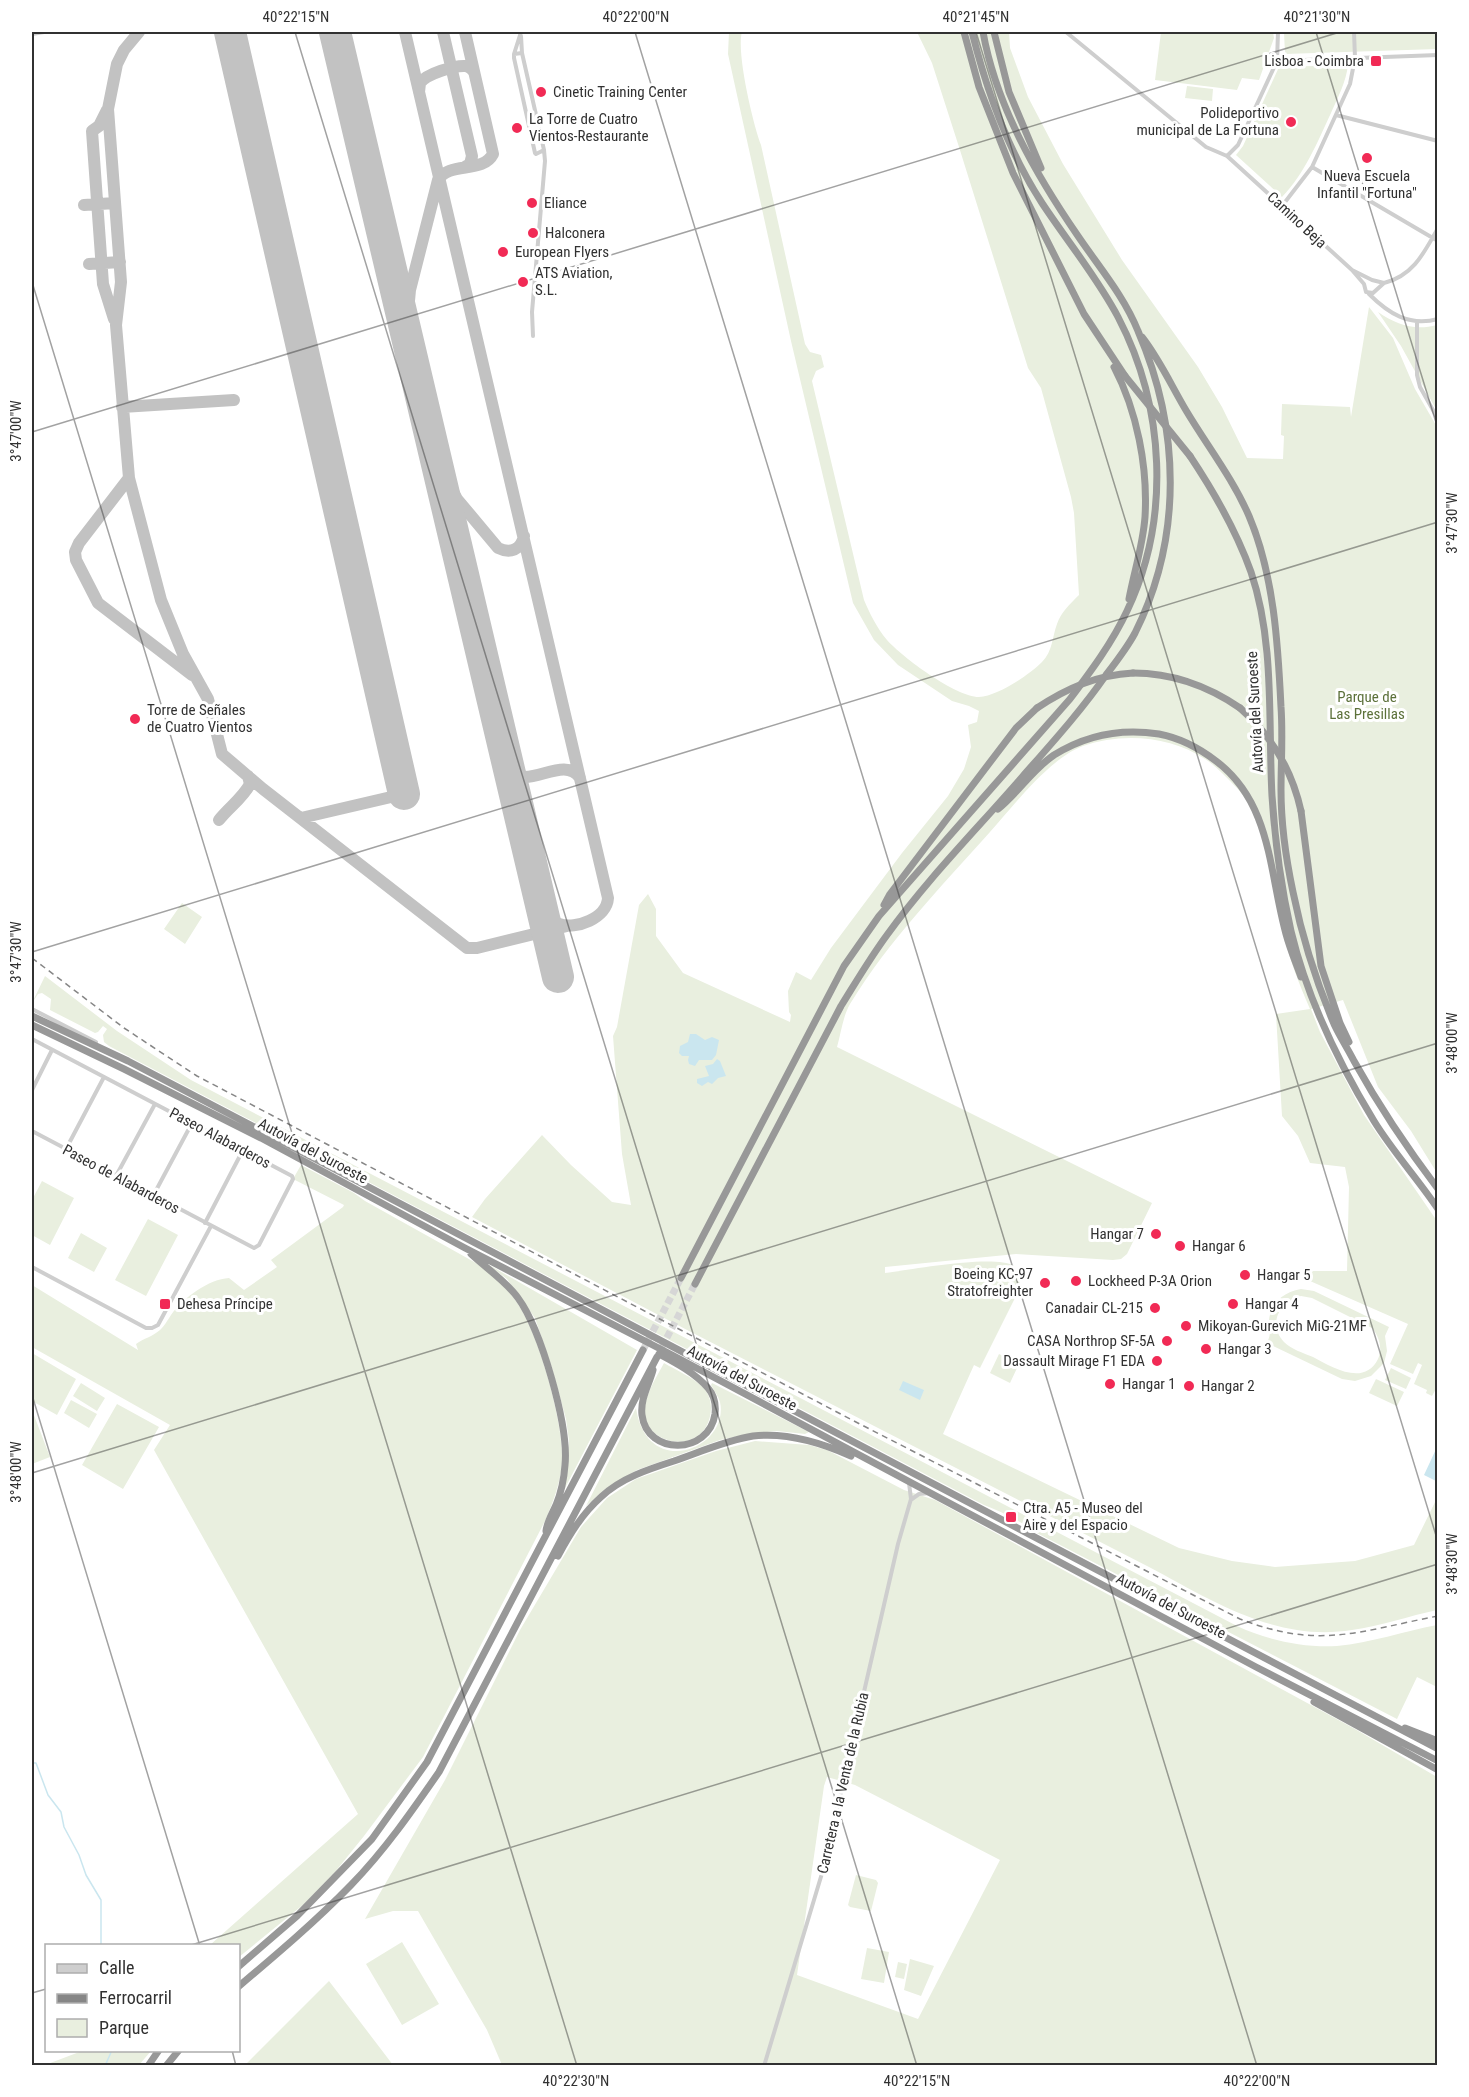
<svg xmlns="http://www.w3.org/2000/svg" width="1469" height="2097" viewBox="0 0 1469 2097" font-family="'Roboto Condensed',sans-serif">
  <rect width="100%" height="100%" fill="#fff"/>
  <path fill="#e9efdf" fill-rule="evenodd" d="M729 32H742C736 52 753 124 761 145L805 344 810 352 821 355 824 367 816 371 812 381 864 600C870 614 877 628 887 640 902 657 956 697 979 697 998 696 1029 675 1042 662 1053 651 1052 637 1057 624 1061 612 1070 604 1079 595L1074 513 1071 497 1041 388 1028 368 959 147 932 63 917 32H1009L1010 48 1028 97 1063 164 1122 260 1198 367 1222 407 1247 458 1283 459 1284 436 1281 435 1282 404 1350 407 1351 417 1369 307 1393 338 1415 389 1437 427V1173L1411 1131 1378 1087 1343 1000 1311 1009 1320 1032 1364 1115 1437 1221V1387L1432 1396 1426 1393 1427 1390 1414 1384 1422 1365 1418 1363 1413 1374 1390 1364 1408 1324 1310 1281V1271H1347L1349 1187 1345 1167 1310 1163 1298 1136 1282 1116 1276 1014 1310 1009C1299 984 1289 958 1283 932 1272 888 1267 819 1236 787 1227 778 1216 766 1205 759 1171 736 1122 732 1083 746 1050 758 1014 805 990 832 941 887 889 940 850 1004 843 1016 841 1033 837 1047L1152 1203 1127 1254 1121 1259 1113 1260 1016 1254 885 1267V1273C911 1270 994 1254 1014 1266L1019 1277 1020 1288 980 1368 974 1365 943 1434 1179 1548 1232 1561 1275 1567 1355 1561 1414 1545 1437 1498V1610C1409 1616 1381 1626 1352 1630 1276 1642 1213 1601 1149 1567L689 1331 472 1217 485 1199 542 1135 571 1165 612 1202 631 1205 622 1154 613 1036 617 1027 639 905 648 894 656 909V936L683 973 790 1022 791 1015 789 1012 788 991 796 972 811 980 831 948 902 853 948 796 964 769 971 747 968 725 977 722 979 711 969 706 952 701 898 665 874 640 853 603 791 341 728 54Z
    M1161 32H1273L1274 38 1259 80 1242 78 1237 90 1155 80Z
    M1284 32H1437V49L1285 54Z
    M1348 65C1346 82 1338 97 1331 113 1317 143 1305 173 1282 197L1236 155 1243 146 1279 67Z
    M1187 86 1213 89 1212 101 1185 98Z
    M1378 312C1397 325 1415 331 1437 325V411L1401 346Z
    M182 903 202 917 185 944 164 929Z
    M45 976 117 1031 191 1080 1237 1626C1267 1640 1304 1648 1337 1646 1371 1643 1404 1631 1437 1625V1687L1417 1677 1397 1719 1033 1531C1018 1519 1001 1512 984 1505L109 1046 104 1042 103 1035 107 1029 103 1026 98 1032 95 1033 50 1010 51 999 42 993 38 994 32 1003Z
    M301 1165 354 1193 365 1201 476 1263C494 1275 510 1290 521 1309 540 1340 565 1427 562 1464 560 1484 553 1502 545 1521L423 1757 364 1836 335 1872 304 1904 239 1957 238 1946 210 1945 358 1814 154 1450 170 1425 32 1347V1285L138 1350 136 1344C144 1338 152 1337 160 1330 165 1325 167 1321 171 1315 183 1298 209 1279 229 1278L244 1290 277 1267 271 1260 343 1207 344 1205 293 1179Z
    M42 1181 74 1198 50 1245 32 1235V1200Z
    M148 1219 178 1235 146 1296 115 1280Z
    M81 1233 107 1248 94 1272 68 1258Z
    M484 1262 637 1350 565 1488 569 1441 566 1419 552 1368 535 1318 507 1279Z
    M1301 1289 1314 1291 1389 1327 1385 1336 1387 1351 1384 1363 1371 1376 1355 1381 1342 1379 1267 1343C1272 1332 1269 1331 1269 1320 1271 1302 1284 1292 1301 1289ZM1301 1296 1312 1298 1372 1328C1379 1336 1383 1349 1378 1359 1364 1387 1332 1367 1313 1357 1303 1353 1291 1349 1284 1342 1267 1324 1280 1301 1301 1296Z
    M32 1353 76 1379 57 1415 32 1401Z
    M999 1354 1019 1364 1010 1383 990 1373Z
    M664 1363C676 1370 692 1377 703 1387 708 1392 711 1401 711 1408 709 1460 637 1446 645 1405 648 1390 657 1376 664 1363Z
    M1391 1368 1411 1378 1406 1389 1385 1380Z
    M1376 1379 1404 1392 1397 1406 1369 1393Z
    M81 1383 105 1398 97 1411 73 1396Z
    M712 1383 809 1432 805 1434 777 1431 748 1434 720 1440 637 1470 605 1489 586 1506 636 1408C647 1481 730 1449 720 1402 718 1396 714 1390 711 1385Z
    M71 1400 97 1414 89 1428 64 1413Z
    M117 1404 159 1427 123 1489 82 1465Z
    M32 1410 50 1457 32 1464Z
    M755 1441 809 1445 827 1450 904 1490 935 1500 1355 1729 1437 1777V2065H502L487 2030 418 1911H393L365 1919 445 1780 520 1630 581 1527 607 1498 636 1479 716 1451ZM827 1777 855 1785 1000 1860 918 2019 797 1975 824 1786Z
    M856 1875 876 1880 878 1883 871 1911 850 1907 848 1905Z
    M402 1942 439 2004 402 2025 366 1964Z
    M867 1948 889 1952 884 1983 861 1979Z
    M910 1959 934 1966 921 1996 904 1990Z
    M898 1962 907 1964 904 1979 895 1977Z
    M329 1981 393 2065H245Z
    M82 2051V2050L151 2051 139 2065H45Z"/>
  <path fill="#cae6ef" d="M690 1034H696L705 1040 712 1037 719 1040 716 1055 712 1060H699L695 1066 689 1064 688 1060 689 1056H682L679 1053 680 1046 688 1042Z
    M717 1059 720 1061 726 1076 718 1078 712 1084 708 1082 702 1086 697 1083V1079L709 1076 705 1066 713 1064Z
    M903 1381 924 1390 920 1400 899 1390Z
    M1437 1447 1438 1479 1436 1481 1424 1475Z"/>
  <g fill="none" stroke-linecap="round" stroke-linejoin="round">
    <path stroke="#cae6ef" stroke-width="1.5" d="M32 1763H36L48 1795 61 1812 64 1827 79 1855 86 1875 101 1900V1946
      M105 2066 112 2050"/>
    <path stroke="#c2c2c2" stroke-width="12" d="M139 32 124 50 117 64 108 109 121 282 116 325 129 478 161 600 183 654 208 699 222 754 263 789 467 948H477L567 926
      M405 32 608 898C607 918 576 930 559 924 551 921 546 915 542 908
      M443 32 472 156 470 164 465 167
      M419 92 420 83C426 74 455 65 466 66 470 67 472 69 474 72
      M107 110 99 126 92 131 103 284 114 319
      M84 205 115 203
      M89 264 120 262
      M406 333 410 290 438 180C449 161 483 174 493 154L465 32
      M122 407 234 400
      M437 462 457 499 498 548C510 554 521 550 524 536
      M129 478 79 543 75 552 76 560 98 603 192 675
      M508 764 512 770 524 777C542 778 567 759 580 778
      M301 818 404 794
      M219 820C228 808 243 798 250 784L248 776"/>
    <path stroke="#c2c2c2" stroke-width="32" d="M230 32 404 794
      M335 32 558 977"/>
    <path stroke="#d6d6d6" stroke-width="7" stroke-dasharray="7 3.5" stroke-linecap="butt" d="M662 1347 695 1284
      M643 1350 681 1278"/>
    <path stroke="#cecece" stroke-width="4" d="M1066 32 1206 147 1227 156 1352 270 1364 284 1366 292 1373 293 1384 283 1372 280 1352 270
      M32 34 44 32
      M521 36 522 53
      M514 54 521 32
      M1277 61 1438 55
      M1336 115 1438 141
      M1227 156 1238 145 1277 61 1278 32
      M1312 167 1438 241
      M1282 206 1312 167 1350 84 1355 58 1354 32
      M1384 283C1413 276 1424 253 1438 228
      M1369 294C1388 313 1409 327 1438 319
      M1417 322V375L1420 387 1438 419
      M533 336 532 312 545 161 544 150 522 53 514 54V58L535 153 536 154 544 150
      M32 1009 96 1042
      M32 1039 292 1176 293 1179 259 1245 254 1248 32 1131
      M32 1090 52 1050
      M66 1149 104 1077
      M116 1176 155 1104
      M153 1196 192 1123
      M205 1223 243 1150
      M32 1267 146 1328H152L158 1325 211 1226
      M912 1499 919 1494 930 1493
      M764 2066 823 1870 898 1544 911 1499 909 1483"/>
    <path stroke="#989898" stroke-width="7" d="M964 32 979 87 1013 173 1084 314 1125 376
      M994 32 1009 92 1041 168
      M1142 337C1160 360 1172 387 1187 412 1208 447 1233 479 1249 516 1274 575 1278 644 1281 707 1283 735 1281 763 1281 790 1281 824 1286 859 1293 892 1302 937 1316 981 1334 1024 1340 1037 1348 1049 1354 1061 1379 1106 1407 1148 1438 1189
      M1114 367C1137 411 1148 467 1145 517 1143 545 1134 572 1129 599
      M1190 456C1214 492 1236 530 1251 572 1275 643 1268 722 1272 796 1275 841 1281 887 1291 931 1307 998 1338 1062 1374 1121 1393 1152 1418 1179 1438 1209
      M1133 673C1173 673 1208 686 1240 708
      M998 809C1018 793 1032 770 1054 755 1086 735 1121 728 1159 734 1180 738 1199 748 1216 761 1272 803 1269 873 1286 934 1290 949 1296 963 1301 977
      M1301 811 1321 966 1340 1023 1349 1042
      M884 905 890 894 1016 728 1037 708
      M32 1016 128 1061 262 1131 1438 1749
      M32 1025 124 1069 261 1138 465 1248 674 1356 1256 1667 1438 1761
      M471 1254C487 1269 505 1280 518 1298 541 1329 569 1426 565 1465 564 1479 561 1493 556 1505 552 1514 547 1522 546 1531
      M681 1278 844 966 879 916 1070 699C1091 671 1112 643 1127 611 1171 519 1165 407 1118 317 1097 277 1067 241 1042 203 1008 151 987 92 972 32
      M695 1284 841 1006C856 982 870 958 887 935 928 878 978 828 1023 776 1052 743 1081 711 1106 675 1116 662 1127 648 1135 633 1183 537 1180 428 1138 331 1124 296 1099 267 1078 236 1036 175 996 105 983 32
      M653 1370C649 1385 640 1399 642 1415 647 1456 709 1455 715 1414 716 1405 714 1395 708 1388 695 1373 676 1363 659 1354
      M558 1556C570 1534 582 1514 601 1497 621 1478 649 1469 674 1461 700 1452 727 1440 753 1436 787 1432 820 1442 851 1456
      M1314 1702 1438 1770
      M1405 1728 1438 1741
      M238 1967 297 1916 372 1839 427 1762 643 1350
      M238 1987C277 1954 316 1921 351 1885 385 1850 412 1811 439 1772L657 1357
      M148 2066 159 2050
      M166 2066 179 2050"/>
    <path stroke="#868686" stroke-width="1.5" stroke-dasharray="6 4.5" stroke-linecap="butt" d="M32 958 124 1028 197 1076 854 1421 1240 1619C1320 1650 1359 1631 1438 1616"/>
    <path stroke="#989898" stroke-width="7" d="M1125 376 1190 456
      M1037 708C1067 688 1097 675 1133 673
      M1240 708C1272 736 1292 770 1301 811"/>
  </g>
  <path fill="none" stroke="#313131" stroke-width="1.5" stroke-opacity="0.45" d="M295 32 917 2066M635 32 1257 2066M976 32 1438 1542M1316 32 1438 429M32 282 577 2066M32 432 1340 32M32 952 1438 522M32 1395 200 1946M32 1473 1438 1043M188 1946 1438 1564M32 1993 46 1989M232 2050 236 2066"/>
  <g fill="#f12a55" stroke="#fff" stroke-width="2">
    <rect x="1370" y="55" width="12" height="12" rx="3"/>
    <circle cx="541" cy="92" r="6"/>
    <circle cx="1291" cy="122" r="6"/>
    <circle cx="517" cy="128" r="6"/>
    <circle cx="1367" cy="158" r="6"/>
    <circle cx="532" cy="203" r="6"/>
    <circle cx="533" cy="233" r="6"/>
    <circle cx="503" cy="252" r="6"/>
    <circle cx="523" cy="282" r="6"/>
    <circle cx="135" cy="719" r="6"/>
    <circle cx="1156" cy="1234" r="6"/>
    <circle cx="1180" cy="1246" r="6"/>
    <circle cx="1245" cy="1275" r="6"/>
    <circle cx="1076" cy="1281" r="6"/>
    <circle cx="1045" cy="1283" r="6"/>
    <rect x="159" y="1298" width="12" height="12" rx="3"/>
    <circle cx="1233" cy="1304" r="6"/>
    <circle cx="1155" cy="1308" r="6"/>
    <circle cx="1186" cy="1326" r="6"/>
    <circle cx="1167" cy="1341" r="6"/>
    <circle cx="1206" cy="1349" r="6"/>
    <circle cx="1157" cy="1361" r="6"/>
    <circle cx="1110" cy="1384" r="6"/>
    <circle cx="1189" cy="1386" r="6"/>
    <rect x="1005" y="1511" width="12" height="12" rx="3"/>
  </g>
  <g text-anchor="middle" stroke-width="6" stroke-linejoin="round" paint-order="stroke">
    <g font-size="15" fill="#313131" stroke="#fff" text-anchor="start">
      <text x="1364" y="66" text-anchor="end">Lisboa - Coimbra</text>
      <text x="553" y="97">Cinetic Training Center</text>
      <text x="1279" y="118" text-anchor="end">Polideportivo<tspan x="1279" dy="17">municipal de La Fortuna</tspan></text>
      <text x="529" y="124">La Torre de Cuatro<tspan x="529" dy="17">Vientos-Restaurante</tspan></text>
      <text x="1367" y="181" text-anchor="middle">Nueva Escuela<tspan x="1367" dy="17">Infantil "Fortuna"</tspan></text>
      <text x="544" y="208">Eliance</text>
      <text x="545" y="238">Halconera</text>
      <text x="515" y="257">European Flyers</text>
      <text x="535" y="278">ATS Aviation,<tspan x="535" dy="17">S.L.</tspan></text>
      <text x="147" y="715">Torre de Señales<tspan x="147" dy="17">de Cuatro Vientos</tspan></text>
      <text x="1144" y="1239" text-anchor="end">Hangar 7</text>
      <text x="1192" y="1251">Hangar 6</text>
      <text x="1033" y="1279" text-anchor="end">Boeing KC-97<tspan x="1033" dy="17">Stratofreighter</tspan></text>
      <text x="1257" y="1280">Hangar 5</text>
      <text x="1088" y="1286">Lockheed P-3A Orion</text>
      <text x="177" y="1309">Dehesa Príncipe</text>
      <text x="1245" y="1309">Hangar 4</text>
      <text x="1143" y="1313" text-anchor="end">Canadair CL-215</text>
      <text x="1198" y="1331">Mikoyan-Gurevich MiG-21MF</text>
      <text x="1155" y="1346" text-anchor="end">CASA Northrop SF-5A</text>
      <text x="1218" y="1354">Hangar 3</text>
      <text x="1145" y="1366" text-anchor="end">Dassault Mirage F1 EDA</text>
      <text x="1122" y="1389">Hangar 1</text>
      <text x="1201" y="1391">Hangar 2</text>
      <text x="1023" y="1513">Ctra. A5 - Museo del<tspan x="1023" dy="17">Aire y del Espacio</tspan></text>
    </g>
    <g font-size="15" fill="#313131" stroke="#fff">
      <text transform="translate(1297 220) rotate(43)" y="5">Camino Beja</text>
      <text transform="translate(1255 712) rotate(-93)" y="5">Autovía del Suroeste</text>
      <text transform="translate(220 1138) rotate(28)" y="5">Paseo Alabarderos</text>
      <text transform="translate(313 1151) rotate(28)" y="5">Autovía del Suroeste</text>
      <text transform="translate(121 1179) rotate(28)" y="5">Paseo de Alabarderos</text>
      <text transform="translate(742 1378) rotate(28)" y="5">Autovía del Suroeste</text>
      <text transform="translate(1171 1606) rotate(28)" y="5">Autovía del Suroeste</text>
      <text transform="translate(843 1783) rotate(-77)" y="5">Carretera a la Venta de la Rubia</text>
    </g>
    <g font-size="15" fill="#5c713a" stroke="#fff">
      <text x="1367" y="702">Parque de<tspan x="1367" dy="17">Las Presillas</tspan></text>
    </g>
  </g>
  <rect width="1469" height="2097" fill="none" stroke="#ffffff" stroke-width="66"/>
  <rect x="45" y="1944" width="195" height="108" fill="#ffffff" stroke="#adadad" stroke-width="1.5"/>
  <rect x="57" y="1964" width="30" height="9" fill="#cecece" stroke="#adadad" stroke-width="1.5"/>
  <text x="99" y="1974" font-size="18" fill="#313131">Calle</text>
  <rect x="57" y="1994" width="30" height="9" fill="#868686" stroke="#adadad" stroke-width="1.5"/>
  <text x="99" y="2004" font-size="18" fill="#313131">Ferrocarril</text>
  <rect x="57" y="2019" width="30" height="18" fill="#e9efdf" stroke="#adadad" stroke-width="1.5"/>
  <text x="99" y="2034" font-size="18" fill="#313131">Parque</text>
  <rect x="33" y="33" width="1403" height="2031" fill="none" stroke="#313131" stroke-width="2"/>
  <g font-size="15" text-anchor="middle" fill="#313131">
    <text x="296" y="22">40°22'15"N</text>
    <text x="636" y="22">40°22'00"N</text>
    <text x="976" y="22">40°21'45"N</text>
    <text x="1317" y="22">40°21'30"N</text>
    <text transform="translate(16 431) rotate(-90)" y="5">3°47'00"W</text>
    <text transform="translate(1452 523) rotate(-90)" y="5">3°47'30"W</text>
    <text transform="translate(16 952) rotate(-90)" y="5">3°47'30"W</text>
    <text transform="translate(1452 1043) rotate(-90)" y="5">3°48'00"W</text>
    <text transform="translate(16 1472) rotate(-90)" y="5">3°48'00"W</text>
    <text transform="translate(1452 1564) rotate(-90)" y="5">3°48'30"W</text>
    <text x="576" y="2086">40°22'30"N</text>
    <text x="917" y="2086">40°22'15"N</text>
    <text x="1257" y="2086">40°22'00"N</text>
  </g>
</svg>
